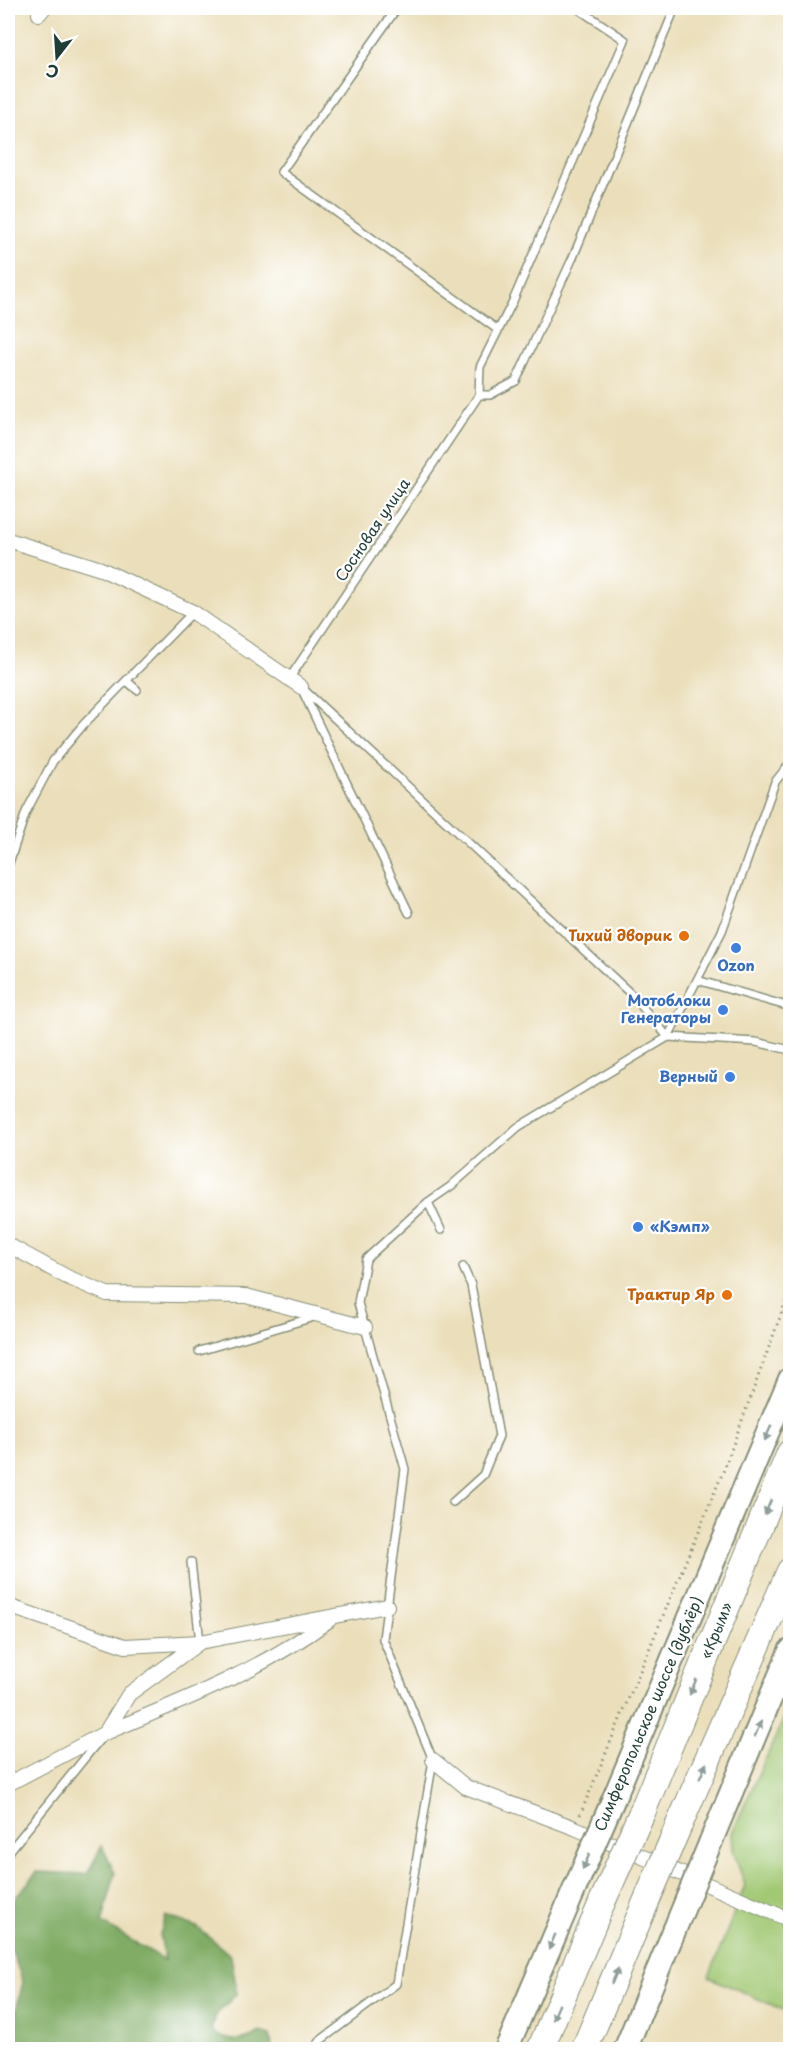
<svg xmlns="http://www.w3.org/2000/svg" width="798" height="2057" viewBox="0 0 798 2057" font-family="'Playpen Sans',sans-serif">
  <rect width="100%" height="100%" fill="#fff"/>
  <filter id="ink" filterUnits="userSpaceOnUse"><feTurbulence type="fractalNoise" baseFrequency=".0167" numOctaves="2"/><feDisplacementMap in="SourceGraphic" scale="12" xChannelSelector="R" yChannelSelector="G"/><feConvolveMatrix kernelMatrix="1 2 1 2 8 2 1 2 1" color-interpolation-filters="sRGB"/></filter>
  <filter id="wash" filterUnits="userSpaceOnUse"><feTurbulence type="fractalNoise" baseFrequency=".008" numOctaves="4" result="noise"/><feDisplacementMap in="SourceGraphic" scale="24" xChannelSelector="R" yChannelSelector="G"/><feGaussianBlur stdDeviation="1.35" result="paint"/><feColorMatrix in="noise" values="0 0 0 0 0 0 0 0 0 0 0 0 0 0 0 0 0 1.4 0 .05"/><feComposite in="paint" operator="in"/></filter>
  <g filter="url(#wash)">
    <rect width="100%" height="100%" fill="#ebdfbb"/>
    <path fill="#a1c873" stroke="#608254" stroke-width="1.5" d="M790 1705V2013L709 1977 745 1885 733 1850 732 1833Z"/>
    <path fill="#80ac65" stroke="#50744c" stroke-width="1.5" d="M102 1846 115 1873 102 1923 165 1960 160 1934 166 1916 197 1927 231 1956 237 1993 216 2015 211 2031C229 2043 242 2043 260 2032L270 2035 273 2049H8V2024L15 2015 23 1982 8 1940V1922L12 1902 37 1872 87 1874Z"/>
  </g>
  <g filter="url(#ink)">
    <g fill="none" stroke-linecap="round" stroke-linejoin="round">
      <defs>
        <path id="service" d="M397 8 281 172 498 330
          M479 395H490L516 381 574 255 675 8
          M479 395 480 367 513 301 625 40 577 8
          M289 679 479 395
          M127 681 137 690
          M301 687 632 995 668 1037 722 931 775 782 790 763
          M303 692 409 913
          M8 866 26 812 53 761 83 725 193 612
          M697 980 790 1007
          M428 1202 441 1230
          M199 1351 314 1317
          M453 1502 483 1475 499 1436 471 1285 463 1267
          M191 1562 200 1642
          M8 1853 100 1739
          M314 2050 321 2040 396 1984 433 1760 383 1639 405 1469 358 1303 366 1259 428 1202 451 1186 518 1127 668 1037 756 1042 790 1050"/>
        <path id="minor" d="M39 14 44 8
          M8 540 101 569 193 612 301 687
          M8 1245 67 1277 107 1294 246 1296 365 1327
          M8 1606 125 1646 200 1642 387 1606
          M105 1733C180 1702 264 1669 329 1620
          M433 1760 466 1787 575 1828 790 1920
          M8 1784 105 1733 129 1694 200 1642"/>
        <path id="primary" d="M614 1798 790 1379
          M711 1841 790 1651
          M506 2050 575 1888
          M625 2050 674 1931"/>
        <g id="motorway">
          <path id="s1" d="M643 1810 790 1453"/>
          <path d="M679 1825 790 1571"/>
          <path d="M540 2050 603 1900"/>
          <path d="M584 2050 640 1916"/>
        </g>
      </defs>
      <use href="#service" stroke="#858e78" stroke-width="10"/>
      <use href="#minor" stroke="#858e78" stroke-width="16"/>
      <use href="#primary" stroke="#858e78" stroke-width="26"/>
      <use href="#motorway" stroke="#858e78" stroke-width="28"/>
      <path stroke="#858e78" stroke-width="3" stroke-dasharray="1.5 4.5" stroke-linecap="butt" d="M580 1815 723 1472 790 1290"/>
      <use href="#service" stroke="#fff" stroke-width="7"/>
      <use href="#minor" stroke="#fff" stroke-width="14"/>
      <use href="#primary" stroke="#fff" stroke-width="22"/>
      <use href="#motorway" stroke="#fff" stroke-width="26"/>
      <defs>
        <path id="primary-bridge" d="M575 1888 614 1798
          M674 1931 711 1841"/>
        <path id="motorway-bridge" d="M603 1900 643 1810
          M640 1916 679 1825"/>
      </defs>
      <use href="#primary-bridge" stroke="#858e78" stroke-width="26" stroke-linecap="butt"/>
      <use href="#motorway-bridge" stroke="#858e78" stroke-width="28" stroke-linecap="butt"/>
      <use href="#primary-bridge" stroke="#fff" stroke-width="22"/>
      <use href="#motorway-bridge" stroke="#fff" stroke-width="26"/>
    </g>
    <defs><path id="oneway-solid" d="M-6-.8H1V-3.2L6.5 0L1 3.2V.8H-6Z" transform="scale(1.5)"/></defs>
    <g fill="#8f9e9a">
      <use href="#oneway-solid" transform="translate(768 1433) rotate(113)"/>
      <use href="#oneway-solid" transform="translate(768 1507) rotate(113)"/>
      <use href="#oneway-solid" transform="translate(693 1687) rotate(113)"/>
      <use href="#oneway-solid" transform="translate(758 1729) rotate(-67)"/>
      <use href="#oneway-solid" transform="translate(703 1771) rotate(-66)"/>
      <use href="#oneway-solid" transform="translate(586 1862) rotate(113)"/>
      <use href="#oneway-solid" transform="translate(552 1942) rotate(113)"/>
      <use href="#oneway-solid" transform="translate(615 1976) rotate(-67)"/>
      <use href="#oneway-solid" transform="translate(556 2012) rotate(113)"/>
    </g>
  </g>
  <g fill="#e8710a" stroke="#fff" stroke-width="2">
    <circle cx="684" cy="936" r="6"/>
    <circle cx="727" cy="1295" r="6"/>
  </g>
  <g fill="#3f7fe0" stroke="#fff" stroke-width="2">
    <circle cx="736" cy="948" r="6"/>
    <circle cx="723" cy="1010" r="6"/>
    <circle cx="730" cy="1077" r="6"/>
    <circle cx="638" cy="1227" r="6"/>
  </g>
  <g text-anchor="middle" stroke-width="4.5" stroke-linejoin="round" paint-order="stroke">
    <g font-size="15" fill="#1f3d34" stroke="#fff">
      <text transform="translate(373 530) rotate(-56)" y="5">Сосновая улица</text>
      <text dy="5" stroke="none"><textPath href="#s1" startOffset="194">«Крым»</textPath></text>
      <text transform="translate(649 1714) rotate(-67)" y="5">Симферопольское шоссе (дублёр)</text>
    </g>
    <g font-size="15" font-weight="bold" fill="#c56008" stroke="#fff" text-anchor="end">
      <text x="672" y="941">Тихий дворик</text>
      <text x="715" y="1300">Трактир Яр</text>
    </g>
    <g font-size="15" font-weight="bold" fill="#366cbe" stroke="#fff" text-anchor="end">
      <text x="736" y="971" text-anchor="middle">Ozon</text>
      <text x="711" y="1006">Мотоблоки<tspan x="711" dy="17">Генераторы</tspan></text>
      <text x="718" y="1082">Верный</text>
      <text x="650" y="1232" text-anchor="start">«Кэмп»</text>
    </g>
  </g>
  <rect width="798" height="2057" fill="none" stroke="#fff" stroke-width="30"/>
  <g transform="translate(57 57) rotate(197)" stroke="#ffffff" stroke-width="4.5" paint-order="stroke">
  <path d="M0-4.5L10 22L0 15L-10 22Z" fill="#1f3d34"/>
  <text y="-9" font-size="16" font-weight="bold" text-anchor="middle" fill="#1f3d34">С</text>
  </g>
</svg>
